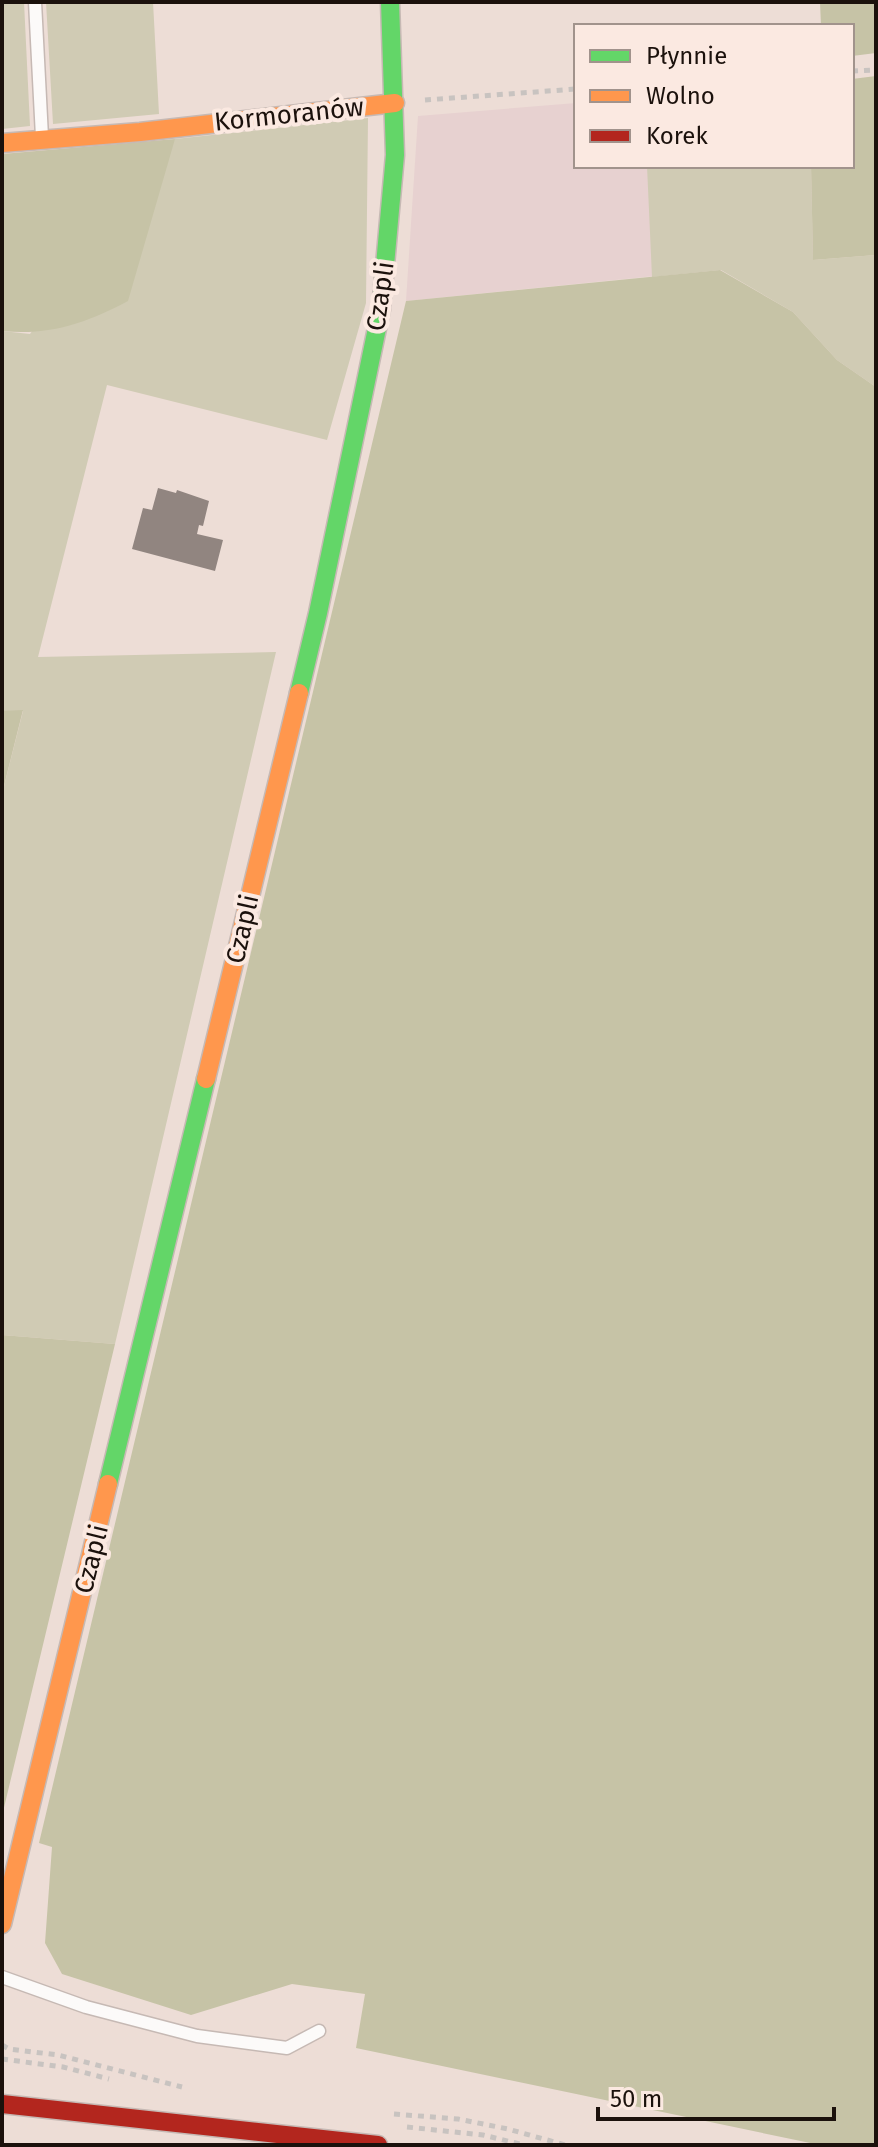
<svg xmlns="http://www.w3.org/2000/svg" width="878" height="2147" viewBox="0 0 878 2147" font-family="'Fira Sans',sans-serif">
  <rect width="100%" height="100%" fill="#edddd6"/>
  <path fill="#e7d1d0" d="M576 103V166H811L813 260 406 301 418 116Z"/>
  <path fill="#d0cbb4" d="M2 2H24L30 126 2 129Z
    M46 2H153L159 114 53 124Z
    M368 118 366 303 327 440 107 385 38 657 276 652 115 1344 2 1335V794L23 711H2V331L30 334 175 139Z
    M647 166H811L813 260 876 255V387L837 360 793 312 721 270 652 277Z"/>
  <path fill="#c6c3a6" d="M820 2H876V53L852 56V26H821Z
    M876 76V255L813 260 811 166H852V79Z
    M175 139 128 301C87 323 49 336 2 331V154Z
    M720 270 793 312 837 360 876 387V2145H820L356 2048 365 1994 292 1984 191 2015 62 1974 45 1943 52 1847 39 1843 406 301Z
    M23 710 2 794V711Z
    M2 1335 115 1344 2 1816Z"/>
  <path fill="#918580" d="M158 488 176 493 177 490 209 501 203 526 199 525 197 534 223 540 215 571 132 549 143 508 152 510Z"/>
  <g fill="none" stroke-linecap="round" stroke-linejoin="round">
    <defs>
      <path id="lane" d="M35 2 42 137
        M2 1977 86 2007 197 2036 287 2048 319 2031"/>
      <path id="fast" d="M299 693 318 613 381 309 395 155 390 2
        M108 1484 206 1079"/>
      <path id="slow" d="M2 143 140 132 395 103
        M206 1079 299 693
        M2 1924 108 1484"/>
      <path id="jam" d="M2 2104 378 2145"/>
    </defs>
    <use href="#lane" stroke="#c6b9b4" stroke-width="15"/>
    <use href="#fast" stroke="#c6b9b4" stroke-width="21"/>
    <use href="#slow" stroke="#c6b9b4" stroke-width="21"/>
    <use href="#jam" stroke="#c6b9b4" stroke-width="21"/>
    <path stroke="#c8c3c0" stroke-width="5" stroke-dasharray="6 6" stroke-linecap="butt" d="M852 71 876 70
      M425 100 576 89
      M2 2045 9 2049 58 2055 182 2087
      M2 2059 63 2067 109 2079
      M394 2114 458 2119 508 2129 565 2145
      M407 2127 483 2135 524 2145"/>
    <use href="#lane" stroke="#fcfaf9" stroke-width="12"/>
    <use href="#fast" stroke="#63d668" stroke-width="18"/>
    <use href="#slow" stroke="#ff974d" stroke-width="18"/>
    <use href="#jam" stroke="#b3261e" stroke-width="18"/>
  </g>
  <g text-anchor="middle" stroke-width="8" stroke-linejoin="round" paint-order="stroke">
    <g font-size="26" fill="#1b110c" stroke="#fbe9e1">
      <text transform="translate(289 114) rotate(-6)" y="9">Kormoranów</text>
      <text transform="translate(380 296) rotate(-82)" y="9">Czapli</text>
      <text transform="translate(242 929) rotate(-77)" y="9">Czapli</text>
      <text transform="translate(91 1559) rotate(-76)" y="9">Czapli</text>
    </g>
  </g>
  <rect width="878" height="2147" fill="none" stroke="#1b110c" stroke-width="8"/>
  <rect x="574" y="24" width="280" height="144" fill="#fbe9e1" stroke="#a1938c" stroke-width="2"/>
  <rect x="590" y="50" width="40" height="12" fill="#63d668" stroke="#a1938c" stroke-width="2"/>
  <text x="646" y="64" font-size="24" fill="#1b110c">Płynnie</text>
  <rect x="590" y="90" width="40" height="12" fill="#ff974d" stroke="#a1938c" stroke-width="2"/>
  <text x="646" y="104" font-size="24" fill="#1b110c">Wolno</text>
  <rect x="590" y="130" width="40" height="12" fill="#b3261e" stroke="#a1938c" stroke-width="2"/>
  <text x="646" y="144" font-size="24" fill="#1b110c">Korek</text>
  <path d="M598 2107v12h236v-12" fill="none" stroke="#1b110c" stroke-width="4"/>
  <text x="610" y="2107" font-size="24" fill="#1b110c" stroke="#fbe9e1" stroke-width="6" paint-order="stroke">50 m</text>
</svg>
